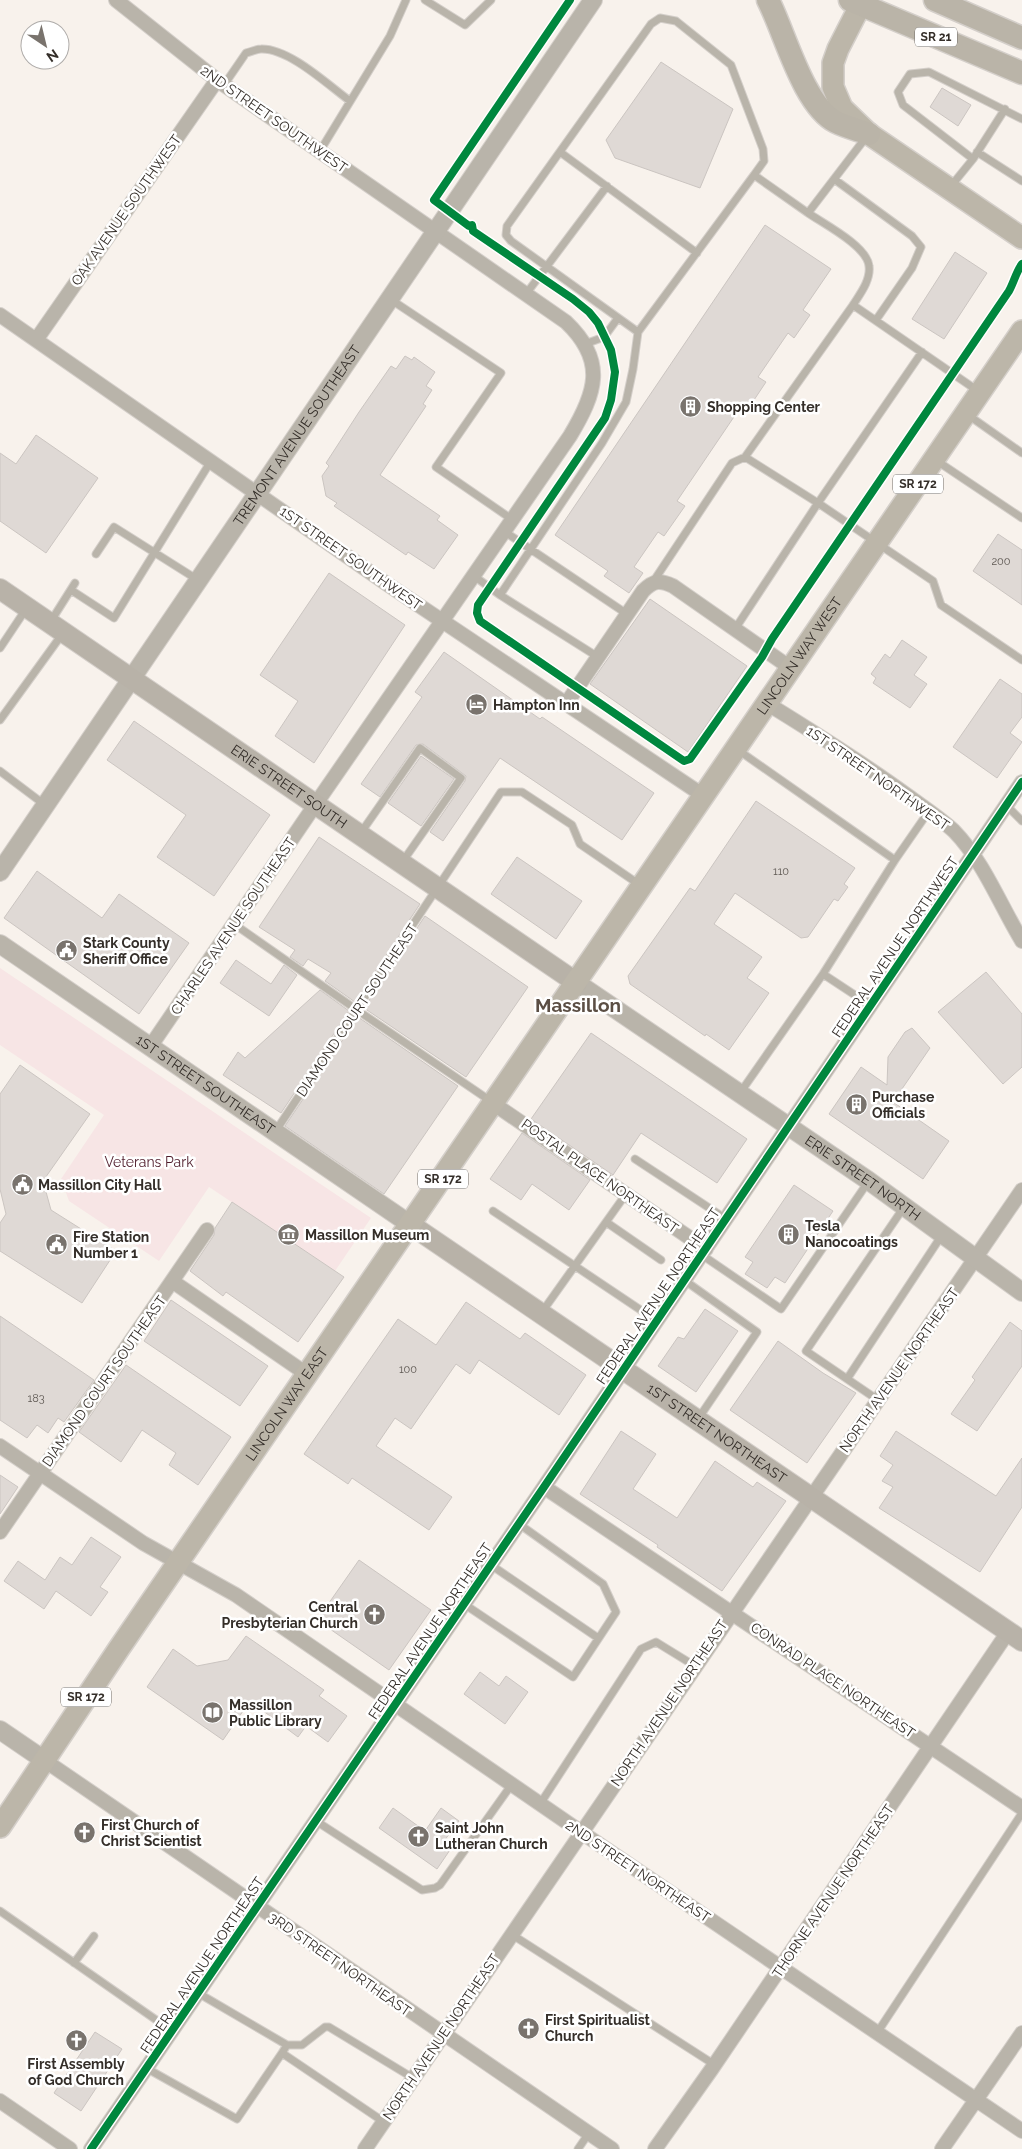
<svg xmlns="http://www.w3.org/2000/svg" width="1022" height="2149" viewBox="0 0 1022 2149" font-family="Raleway,sans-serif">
  <rect width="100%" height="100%" fill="#f8f2ec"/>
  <path fill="#f7e5e5" d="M0 968 371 1218 335 1271 209 1187 159 1261 69 1201 61 1179 104 1115 0 1045Z"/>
  <path fill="#dfd9d5" stroke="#cbc5c1" d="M661 62 733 109 700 188 615 158 606 140Z
    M942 88 971 105 958 126 930 107Z
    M765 225 831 269 803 310 810 315 794 338 788 333 758 377 766 382 748 409 742 405 677 501 685 506 664 536 658 532 634 567 643 573 629 593 604 576 608 571 555 535Z
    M955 252 987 273 944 339 912 319Z
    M405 356 412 360 414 357 435 372 426 386 432 390 423 404 426 406 380 475 440 516 437 520 458 535 434 569 408 552 406 555 334 506 337 503 326 496 322 476 329 466 326 463 359 412 391 366 396 369Z
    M36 435 98 478 46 553 0 521V453L16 464Z
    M998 534 1022 550V605L973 571Z
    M329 573 405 625 314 763 275 736 298 701 260 675Z
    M650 599 747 666 688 752 590 684Z
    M902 640 927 657 914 675 927 684 910 708 873 683 876 678 871 674 885 654 890 658Z
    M444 652 540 719 542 717 654 793 622 840 500 758 443 841 430 832 465 781 466 776 423 744 416 745 380 797 361 784 422 697 415 692Z
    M1000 679 1022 694V717L1010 733 1022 742 997 778 953 747Z
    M134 721 270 815 214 896 157 857 186 815 107 760Z
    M421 756 454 779 421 826 388 803Z
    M756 801 855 868 844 884 848 887 838 901 834 899 808 937 801 938 735 893 714 924 762 957 747 978 769 993 729 1050 706 1034 705 1036 630 984 628 976 690 888 695 891Z
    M319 837 420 904 355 1002 325 981 331 973 308 959 303 966 290 957 295 950 259 927Z
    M517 857 582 901 556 939 491 894Z
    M37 871 102 918 119 894 189 943 139 1014 4 918Z
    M425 916 528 987 466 1077 364 1008Z
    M236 960 271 984 284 965 297 975 269 1016 220 983Z
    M986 972 1022 1014V1067L1003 1084 938 1012Z
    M320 990 349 1011 281 1113 223 1075 238 1052 245 1058Z
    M358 1017 458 1086 384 1194 285 1126Z
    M912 1028 930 1048 893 1102 949 1141 923 1179 829 1114 861 1067 887 1085 888 1057 905 1032Z
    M591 1033 747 1139 717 1183 641 1133 613 1175 531 1119Z
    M20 1065 90 1114 43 1181 51 1210 116 1251 82 1303 0 1251V1223L6 1214 0 1189V1094Z
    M522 1133 590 1180 569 1210 532 1184 521 1200 490 1179Z
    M794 1185 833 1211 785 1283 775 1277 767 1288 745 1274 753 1262 745 1257Z
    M232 1202 344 1277 298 1342 226 1292 223 1296 190 1271 214 1235 215 1228Z
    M171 1300 268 1366 240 1406 144 1341Z
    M466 1302 520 1339 525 1333 586 1375 559 1415 479 1360 470 1374 456 1364 411 1429 395 1418 376 1446 452 1497 429 1530 352 1478 348 1484 304 1454 398 1319 436 1345Z
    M705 1309 738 1331 696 1392 658 1366 678 1337 684 1339Z
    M0 1316 94 1380 64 1422 58 1418 48 1433 37 1425 27 1438 0 1420Z
    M1010 1322 1022 1331V1366L977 1431 951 1414 975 1380 972 1377Z
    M778 1341 823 1373 856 1393 807 1463 730 1410Z
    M126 1365 231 1437 198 1485 169 1465 176 1453 142 1430 121 1462 79 1432Z
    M621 1431 656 1454 633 1489 677 1518 715 1461 753 1487 757 1482 786 1501 722 1591 657 1547 658 1545 580 1494Z
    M896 1431 996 1496 1022 1458V1507L980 1572 879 1508 893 1487 882 1481 893 1465 880 1456Z
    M0 1475 18 1487 0 1514Z
    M91 1537 121 1557 100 1587 108 1592 91 1616 56 1591 44 1609 4 1581 18 1561 45 1580 60 1557 72 1565Z
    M359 1560 431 1610 389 1670 317 1620Z
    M246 1636 324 1690 319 1696 347 1716 328 1742 306 1726 298 1737 250 1701 223 1740 147 1687 173 1649 197 1666 228 1660Z
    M480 1672 499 1686 506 1676 528 1692 505 1724 464 1694Z
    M393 1808 425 1831 441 1808 459 1821 444 1841 452 1847 437 1869 379 1828Z
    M95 2032 122 2049 81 2111 54 2093Z"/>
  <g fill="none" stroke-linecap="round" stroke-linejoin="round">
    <defs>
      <path id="service" d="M425 0 465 25 491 0
        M224 85 246 53C251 52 256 49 261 49 289 48 328 85 350 101
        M867 136 808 213C824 224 867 246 869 266 871 280 860 294 853 305L978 391
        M320 151 390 36 406 0
        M560 152 697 253
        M977 152 1022 181
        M973 159 903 105 898 92 910 74 929 72 1022 119
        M754 175 764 161 763 149 731 65 676 21 660 18 651 24 507 226 506 235 511 241 638 332 754 175 808 213
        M834 179 912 236 921 247 912 268 876 320
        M951 186 973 159 1005 109
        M526 294 607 186
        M390 299 501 373 436 467 513 520
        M585 344 604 337 618 318
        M922 352 818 503 933 581 941 605 1022 660
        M968 415 1022 453
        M745 457 853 305
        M937 461 1022 518
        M505 532 627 614
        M96 554 114 527 198 580
        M474 576 500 595
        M653 582 732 463 745 457 818 503 735 629
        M71 590 114 618 211 461
        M51 621 75 583
        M0 648 26 609
        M598 657 500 595 602 443 626 402 633 369 638 332
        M0 720 63 633
        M738 750 895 860 823 974 740 1093
        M0 771 45 805
        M1006 805 1022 821
        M360 834 420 748 461 778 403 861
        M895 860 929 811
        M234 924 357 1010 492 1102
        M823 974 870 1005
        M275 1132 501 792H522L572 825 580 844 640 885
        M635 1159 726 1219
        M493 1211 657 1321
        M606 1222 661 1260
        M702 1255 781 1309 868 1182
        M684 1280 757 1332 698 1419
        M542 1312 626 1194
        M847 1379 942 1235
        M878 1400 806 1351 904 1207
        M491 1565 598 1638
        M464 1604 573 1677 616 1612 603 1584 519 1524
        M540 1804 641 1649 656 1642 695 1666
        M316 1821 422 1890 435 1888 440 1885 512 1784
        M0 1911 172 2031
        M511 1934 715 2065
        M74 1963 94 1936
        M877 2033 1022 1813
        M287 2045H302L325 2027H329L413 2078
        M282 2053 384 2122
        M146 2068 237 2119 282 2053 287 2045 198 1993
        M578 2149 589 2133"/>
      <path id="minor" d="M116 0 217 80 566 322C607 361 596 393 570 436L315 805 150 1047
        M0 315 387 584 704 796
        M36 340 217 80
        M566 704 643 591C654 580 660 580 673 586L792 669
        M768 704C815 733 863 763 908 796 923 807 940 818 954 831 984 862 1000 905 1022 941
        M494 1104 706 1249
        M172 1281 308 1375
        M0 1446 143 1543 236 1595 581 1832 1022 2131
        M544 1487 1022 1808
        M0 1532 207 1230
        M44 1760 612 2149
        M0 2101 70 2149
        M91 2149 544 1487 1022 782
        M365 2149 1022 1190
        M655 2149 711 2070 1008 1632
        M942 2149 1022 2033"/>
      <g id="tertiary">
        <path id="s1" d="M0 872 593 0"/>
        <path id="s2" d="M0 944 411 1225"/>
        <path id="s3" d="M577 983 869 1181 1022 1292"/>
        <path d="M0 1730 44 1760"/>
      </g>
      <g id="secondary">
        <path id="s4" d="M0 589 577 983"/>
        <path id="s5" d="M411 1225 1022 1641"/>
      </g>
      <g id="primary">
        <path d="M863 0 838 49 833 63V87L842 108 869 134 1022 238"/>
        <path id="s6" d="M0 1827 118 1650 1022 331"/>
      </g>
      <path id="trunk" d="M768 0C785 33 803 105 836 122 846 127 858 130 869 134
        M850 0 1022 73
        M935 0 1022 38"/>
    </defs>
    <use href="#service" stroke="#d4cfca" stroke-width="9"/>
    <use href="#minor" stroke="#d4cfca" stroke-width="16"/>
    <use href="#tertiary" stroke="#d4cfca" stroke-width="20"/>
    <use href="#secondary" stroke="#d4cfca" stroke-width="22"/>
    <use href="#primary" stroke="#d4cfca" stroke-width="24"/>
    <use href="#trunk" stroke="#d4cfca" stroke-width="25"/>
    <use href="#service" stroke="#b9b4aa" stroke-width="7"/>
    <use href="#minor" stroke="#b9b4aa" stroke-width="14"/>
    <use href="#tertiary" stroke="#b9b4aa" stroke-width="18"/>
    <use href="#secondary" stroke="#b8b2a8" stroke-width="20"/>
    <use href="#primary" stroke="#bcb6a9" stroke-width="21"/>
    <use href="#trunk" stroke="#bab4a8" stroke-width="22"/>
    <defs>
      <path id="cycleway" d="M570 0 434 200 469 226 472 225 473 231 573 299 589 312 598 323 611 350 615 372 611 400 605 418 478 605 477 613 480 621 684 761 690 759 762 657 772 639 1009 291C1014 282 1016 272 1022 264
        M91 2149 544 1487 1022 782"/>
    </defs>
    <use href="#cycleway" stroke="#fff" stroke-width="11"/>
    <use href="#cycleway" stroke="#00873e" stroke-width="8"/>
  </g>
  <defs>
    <symbol id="building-disc" viewBox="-11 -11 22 22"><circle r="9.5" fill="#79736d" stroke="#fff"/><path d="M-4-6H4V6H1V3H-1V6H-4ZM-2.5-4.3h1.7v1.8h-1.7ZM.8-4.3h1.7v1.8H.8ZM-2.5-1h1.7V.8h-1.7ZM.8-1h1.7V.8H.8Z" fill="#fff"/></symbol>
    <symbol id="hotel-disc" viewBox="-11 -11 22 22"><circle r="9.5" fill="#79736d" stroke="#fff"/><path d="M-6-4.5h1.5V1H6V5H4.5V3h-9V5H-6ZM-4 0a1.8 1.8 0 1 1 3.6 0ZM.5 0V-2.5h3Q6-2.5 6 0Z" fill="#fff"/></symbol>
    <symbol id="civic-disc" viewBox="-11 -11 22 22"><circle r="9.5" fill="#79736d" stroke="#fff"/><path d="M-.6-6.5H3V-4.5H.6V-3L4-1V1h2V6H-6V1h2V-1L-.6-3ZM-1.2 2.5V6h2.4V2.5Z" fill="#fff"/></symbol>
    <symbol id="museum-disc" viewBox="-11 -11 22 22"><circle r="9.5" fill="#79736d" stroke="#fff"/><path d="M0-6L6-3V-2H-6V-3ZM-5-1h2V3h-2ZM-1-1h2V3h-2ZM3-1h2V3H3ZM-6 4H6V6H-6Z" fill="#fff"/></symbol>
    <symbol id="church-disc" viewBox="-11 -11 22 22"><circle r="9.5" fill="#79736d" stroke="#fff"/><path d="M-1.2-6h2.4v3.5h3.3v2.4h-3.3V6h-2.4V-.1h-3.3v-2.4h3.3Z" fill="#fff"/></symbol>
    <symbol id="library-disc" viewBox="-11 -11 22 22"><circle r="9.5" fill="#79736d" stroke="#fff"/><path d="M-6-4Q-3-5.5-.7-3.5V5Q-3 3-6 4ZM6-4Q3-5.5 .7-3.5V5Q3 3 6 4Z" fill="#fff"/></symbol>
  </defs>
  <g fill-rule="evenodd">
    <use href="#building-disc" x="678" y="394" width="25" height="25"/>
    <use href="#hotel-disc" x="464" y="692" width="25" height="25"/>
    <use href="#civic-disc" x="54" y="938" width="25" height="25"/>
    <use href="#building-disc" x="844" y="1092" width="25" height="25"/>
    <use href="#civic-disc" x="10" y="1172" width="25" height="25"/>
    <use href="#building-disc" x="776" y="1222" width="25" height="25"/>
    <use href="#museum-disc" x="276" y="1222" width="25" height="25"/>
    <use href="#civic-disc" x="44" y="1232" width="25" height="25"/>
    <use href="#church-disc" x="362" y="1602" width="25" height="25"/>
    <use href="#library-disc" x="200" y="1700" width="25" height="25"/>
    <use href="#church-disc" x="72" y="1820" width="25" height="25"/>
    <use href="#church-disc" x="406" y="1824" width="25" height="25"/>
    <use href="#church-disc" x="516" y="2016" width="25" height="25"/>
    <use href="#church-disc" x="64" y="2028" width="25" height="25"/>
  </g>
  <g text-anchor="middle" stroke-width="5" stroke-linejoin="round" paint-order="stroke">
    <g font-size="11" fill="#5f5954">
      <text x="1001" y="565">200</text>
      <text x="781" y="875">110</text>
      <text x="408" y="1373">100</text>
      <text x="36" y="1402">183</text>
    </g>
    <g fill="#fff" stroke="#716d69" stroke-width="1">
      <rect x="915" y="27.5" width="42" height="19" rx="4"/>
      <rect x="893" y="474.5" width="50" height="19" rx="4"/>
      <rect x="418" y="1169.5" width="50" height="19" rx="4"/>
      <rect x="61" y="1687.5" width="50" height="19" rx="4"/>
    </g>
    <g font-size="12" font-weight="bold" fill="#342e29">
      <text x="936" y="41">SR 21</text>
      <text x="918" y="488">SR 172</text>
      <text x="443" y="1183">SR 172</text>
      <text x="86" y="1701">SR 172</text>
    </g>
    <g font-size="14" fill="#342e29" stroke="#fff">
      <text transform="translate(274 119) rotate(35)" y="5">2ND STREET SOUTHWEST</text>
      <text transform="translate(126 210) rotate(-55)" y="5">OAK AVENUE SOUTHWEST</text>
      <text dy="5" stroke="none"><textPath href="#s1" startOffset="528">TREMONT AVENUE SOUTHEAST</textPath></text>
      <text transform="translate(351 558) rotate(35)" y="5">1ST STREET SOUTHWEST</text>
      <text dy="5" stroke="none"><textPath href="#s6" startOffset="1418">LINCOLN WAY WEST</textPath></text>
      <text transform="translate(878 778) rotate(35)" y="5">1ST STREET NORTHWEST</text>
      <text dy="5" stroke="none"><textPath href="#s4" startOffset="350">ERIE STREET SOUTH</textPath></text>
      <text transform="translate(233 926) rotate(-56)" y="5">CHARLES AVENUE SOUTHEAST</text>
      <text transform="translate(895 947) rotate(-56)" y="5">FEDERAL AVENUE NORTHWEST</text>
      <text transform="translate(357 1010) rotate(-56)" y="5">DIAMOND COURT SOUTHEAST</text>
      <text dy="5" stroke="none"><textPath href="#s2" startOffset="249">1ST STREET SOUTHEAST</textPath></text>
      <text transform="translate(600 1176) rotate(35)" y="5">POSTAL PLACE NORTHEAST</text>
      <text dy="5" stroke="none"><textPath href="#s3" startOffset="346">ERIE STREET NORTH</textPath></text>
      <text transform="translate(658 1296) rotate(-56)" y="5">FEDERAL AVENUE NORTHEAST</text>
      <text transform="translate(899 1370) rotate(-55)" y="5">NORTH AVENUE NORTHEAST</text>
      <text transform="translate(104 1381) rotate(-55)" y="5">DIAMOND COURT SOUTHEAST</text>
      <text dy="5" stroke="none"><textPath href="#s6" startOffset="511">LINCOLN WAY EAST</textPath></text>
      <text dy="5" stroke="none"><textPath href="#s5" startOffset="370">1ST STREET NORTHEAST</textPath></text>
      <text transform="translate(430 1631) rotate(-56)" y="5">FEDERAL AVENUE NORTHEAST</text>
      <text transform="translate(833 1680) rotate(34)" y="5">CONRAD PLACE NORTHEAST</text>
      <text transform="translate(669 1703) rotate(-56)" y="5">NORTH AVENUE NORTHEAST</text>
      <text transform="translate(638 1871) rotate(34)" y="5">2ND STREET NORTHEAST</text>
      <text transform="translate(833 1891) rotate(-56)" y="5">THORNE AVENUE NORTHEAST</text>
      <text transform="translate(340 1964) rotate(35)" y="5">3RD STREET NORTHEAST</text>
      <text transform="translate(202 1965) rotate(-56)" y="5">FEDERAL AVENUE NORTHEAST</text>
      <text transform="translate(441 2037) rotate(-56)" y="5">NORTH AVENUE NORTHEAST</text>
    </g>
    <g font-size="14" font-weight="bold" fill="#342e29" stroke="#fff" text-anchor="start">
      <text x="707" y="412">Shopping Center</text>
      <text x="493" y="710">Hampton Inn</text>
      <text x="83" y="948">Stark County<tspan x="83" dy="16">Sheriff Office</tspan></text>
      <text x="872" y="1102">Purchase<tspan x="872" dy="16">Officials</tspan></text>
      <text x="38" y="1190">Massillon City Hall</text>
      <text x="805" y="1231">Tesla<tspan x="805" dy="16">Nanocoatings</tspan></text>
      <text x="305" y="1240">Massillon Museum</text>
      <text x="73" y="1242">Fire Station<tspan x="73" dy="16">Number 1</tspan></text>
      <text x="358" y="1612" text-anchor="end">Central<tspan x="358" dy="16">Presbyterian Church</tspan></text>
      <text x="229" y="1710">Massillon<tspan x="229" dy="16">Public Library</tspan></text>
      <text x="101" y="1830">First Church of<tspan x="101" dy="16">Christ Scientist</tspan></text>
      <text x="435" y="1833">Saint John<tspan x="435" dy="16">Lutheran Church</tspan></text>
      <text x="545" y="2025">First Spiritualist<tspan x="545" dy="16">Church</tspan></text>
      <text x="76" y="2069" text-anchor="middle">First Assembly<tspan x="76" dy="16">of God Church</tspan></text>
    </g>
    <g font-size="14" fill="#4f1c2b" stroke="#fff">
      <text x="149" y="1167">Veterans Park</text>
    </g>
    <g font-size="19" font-weight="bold" fill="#5b4e44" stroke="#fff">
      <text x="578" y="1012">Massillon</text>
    </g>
  </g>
  <g transform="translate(45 45) rotate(145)"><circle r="24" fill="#ffffff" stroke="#aeaba9"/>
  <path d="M0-4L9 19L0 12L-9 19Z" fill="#79736d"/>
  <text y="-8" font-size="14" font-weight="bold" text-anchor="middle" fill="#342e29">N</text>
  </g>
</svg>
